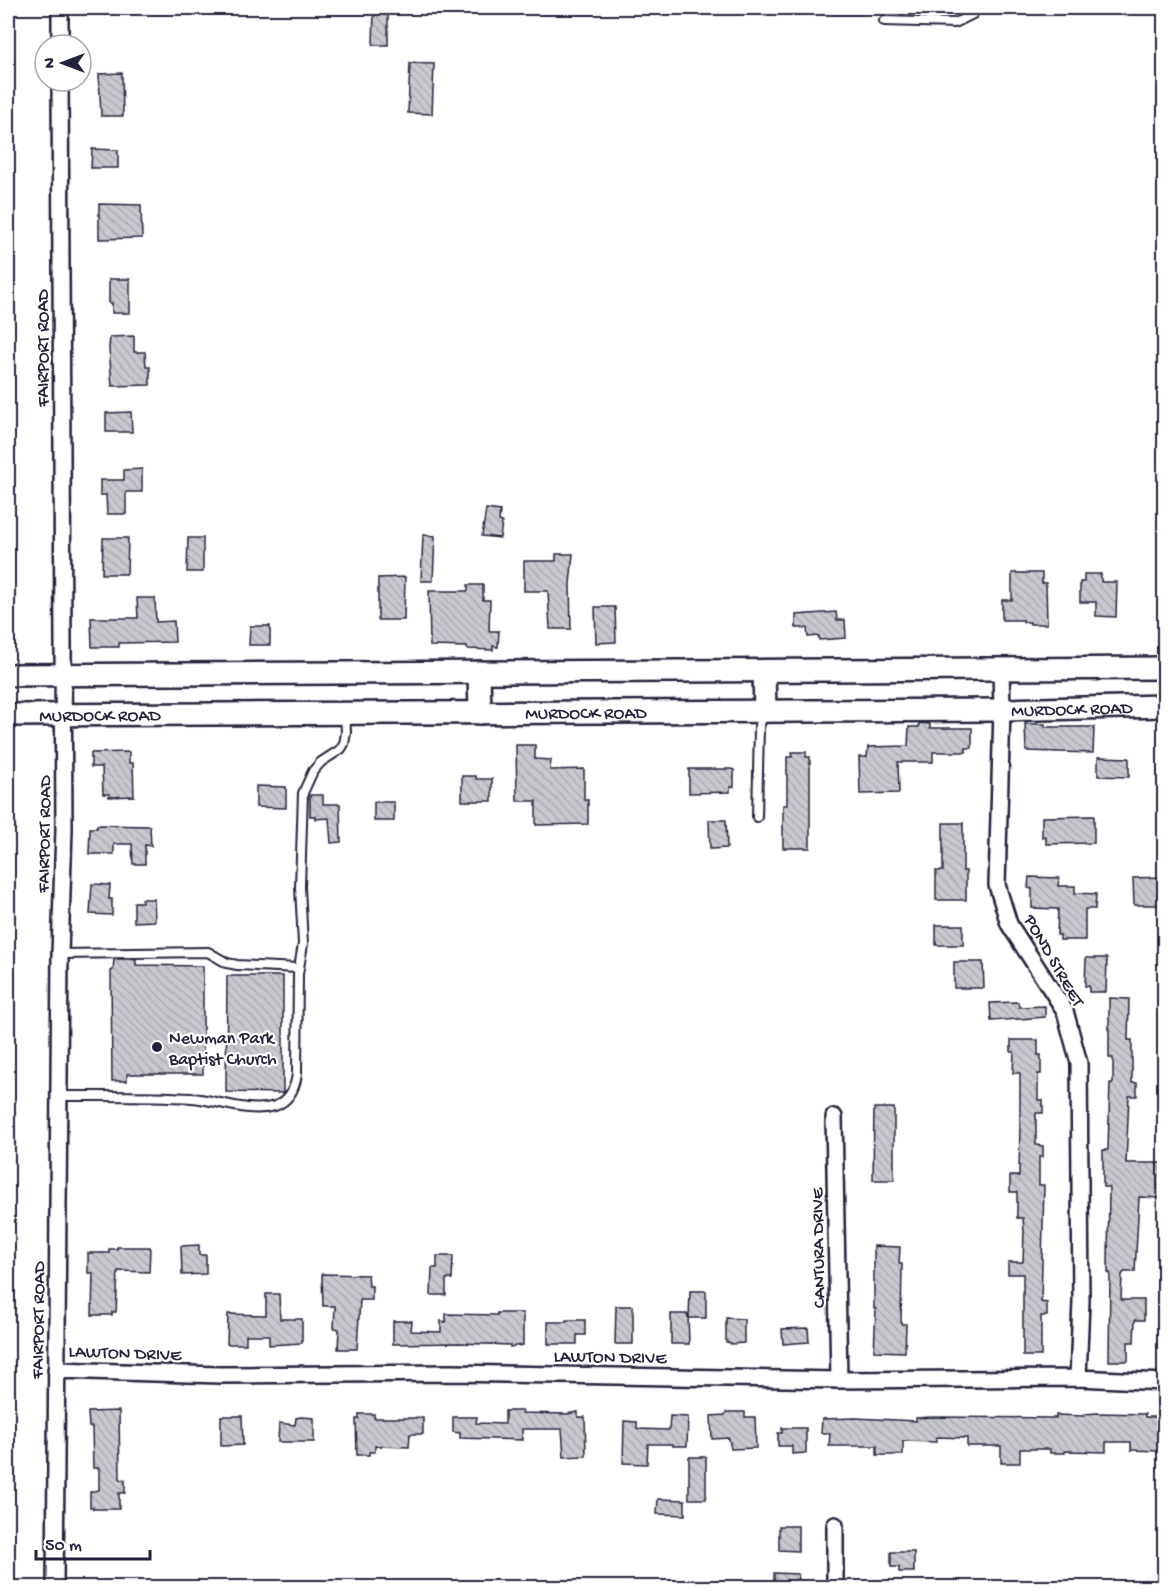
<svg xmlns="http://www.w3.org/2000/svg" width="1172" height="1595" viewBox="0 0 1172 1595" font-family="'Gochi Hand',sans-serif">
  <defs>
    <pattern id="building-back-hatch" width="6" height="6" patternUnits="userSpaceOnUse" patternTransform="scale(1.5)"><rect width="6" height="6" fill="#c8c8cf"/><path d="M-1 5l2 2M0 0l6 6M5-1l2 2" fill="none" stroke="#acacb3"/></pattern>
  </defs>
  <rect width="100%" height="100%" fill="#fff"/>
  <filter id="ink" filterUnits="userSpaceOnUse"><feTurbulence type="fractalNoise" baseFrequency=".0167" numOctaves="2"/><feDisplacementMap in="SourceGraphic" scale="12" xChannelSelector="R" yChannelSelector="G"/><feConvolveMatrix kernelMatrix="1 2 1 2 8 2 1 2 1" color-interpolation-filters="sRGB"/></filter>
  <g filter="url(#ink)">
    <path fill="url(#building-back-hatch)" stroke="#22223b" stroke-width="1.5" d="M374 10H388V45H373Z
      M410 63 434 64 432 114 408 113Z
      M122 73 123 116H101L99 74Z
      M92 149 118 150V168H91Z
      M99 204 141 205 142 238 99 239Z
      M109 279H130V313H112V303H109Z
      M134 336V352H145L146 367H150V385L112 386 109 348 110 337Z
      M131 412 132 432H106V413Z
      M142 469V492H126V514H107L106 495H100V480H124V470Z
      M486 509 500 511 499 521 502 522 500 538 482 536Z
      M423 535 435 536 433 581H421Z
      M103 538H128L127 574H102Z
      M188 538H203V572H187Z
      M556 554H573L570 584 571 629H550L548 591H524V561H556Z
      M1012 573H1042V583H1046L1047 624H1030V622H1023V620H1002V600H1012Z
      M1084 574H1101V582H1117L1116 617 1096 616V602H1080V582H1084Z
      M405 577 404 620H378V578Z
      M468 585H483V600H490L489 631H499L498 647 493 646V650L467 649V647L430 646 429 591H468Z
      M137 598H155L156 622 174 621 175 642 119 643V647H92L91 618H138Z
      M595 607H615L616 642 596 643Z
      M836 612 837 620H845L846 638 819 640V636L808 637 807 628H796V615Z
      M250 626H270V645H249Z
      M919 723 930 724V728H972V748H966V752H933V762H898L899 793 860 794 859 757H867L868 747 908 746 909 727H919Z
      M1025 724H1045V727H1094L1093 753 1026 751Z
      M516 745H535V759L551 760 550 770 584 769V800H588V824L536 825V801H517Z
      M129 752V763H133L134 796 109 797V794H103L102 767H91V753Z
      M792 752H806V757H810V848H783V805H787V757H792Z
      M1098 757 1129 758V777L1098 776Z
      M689 769H731L734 770V787H730V792L689 793Z
      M462 776H476V779H492V801H462Z
      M256 786 286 787V808L256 807Z
      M310 795H323V804H340L341 842 331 843 329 818 315 819V816H310Z
      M374 802H394V821H374Z
      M1094 816V843L1046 844V836L1042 837V817Z
      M709 820H726L727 848 710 849Z
      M943 823H963V871H966V900H936V871H943Z
      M97 825 150 826 151 846 145 845V864H133L132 844H114V854H89L90 828H97Z
      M1029 877 1059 878 1058 886H1075V893L1096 894 1095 909H1085V940H1060V935H1057L1058 909 1032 908V889L1028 888Z
      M1164 877V905H1134L1133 878Z
      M92 884 110 885 109 899H112V915L90 914Z
      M142 899H154L155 921 134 922V902H142Z
      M936 925H963V945H936Z
      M1086 958H1107L1106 992H1089V986H1085Z
      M114 959H136V965L203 966V1074H127V1081H112L111 971 113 970Z
      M954 962H983L984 988H954Z
      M227 976H283V1093L226 1092Z
      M1109 998 1129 999 1128 1040H1132V1083H1137V1096H1129L1126 1163H1162V1198L1139 1197 1135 1272H1124L1122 1275 1121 1300H1144V1320H1135L1134 1342H1128V1361H1109L1110 1273H1108V1264L1109 1187H1103V1150H1108L1110 1083H1113V1058H1109Z
      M1018 1002 1019 1007 1045 1006V1017L991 1021 990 1003Z
      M1011 1040H1038V1055H1041V1074H1038V1100H1043V1113H1036V1145L1043 1146V1157H1039V1185H1044L1041 1302 1047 1303V1316H1041V1356H1023V1274H1008V1262H1023L1024 1232 1023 1218H1017V1192H1010V1176H1019L1020 1124V1073H1013L1014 1052H1011Z
      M874 1108H894V1180H873Z
      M199 1245V1255H206V1274L182 1275 181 1246Z
      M874 1246 900 1247 899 1264H902L901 1324H906L905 1352 874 1351 876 1309H874Z
      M117 1247H150L149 1272 118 1271 116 1312H112V1315H92L93 1273H88V1253H109V1249H117Z
      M437 1256H453L452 1279H446V1295H431L432 1268H437Z
      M322 1274 368 1275 369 1286H372V1300H360L357 1349H338L339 1329 334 1328 335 1306H323Z
      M690 1291H706V1318H689Z
      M266 1294H279L280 1319H302V1343L269 1345V1335H246V1344H227L228 1314 266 1315Z
      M616 1306H633V1344H615Z
      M497 1313H523V1345L510 1347V1345L459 1343 393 1344V1321H412L411 1331 441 1332V1321L446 1322V1314L497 1315Z
      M671 1314H688L689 1344H671Z
      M726 1318 744 1319V1343L731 1344V1343L726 1342Z
      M566 1320H585V1335H577V1344H548V1322H566Z
      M808 1328 809 1342 783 1344 782 1329Z
      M119 1411 120 1480H125V1493H119V1509H93V1507H90V1492L99 1490V1468H93L92 1427H89L88 1412Z
      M505 1411H522V1413L566 1414 578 1412V1417H585L586 1456 564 1457 562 1429H522V1440L460 1438V1433L453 1432V1417H477L476 1423 505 1424Z
      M726 1412H745V1417H755L756 1448 731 1449 729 1438 712 1439 711 1416 725 1415Z
      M1097 1413 1145 1414V1417H1159V1451L1131 1450V1442H1106V1452L1065 1451V1453H1050V1449H1020V1463H1001V1446H967V1438L936 1437V1442L903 1441V1455H877V1446H829L830 1433H821L822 1419 856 1418 916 1421V1418L932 1417 1056 1418V1415L1084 1416V1414Z
      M359 1414H374V1418H423V1434H410L409 1447 375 1446V1452H369V1455H357L356 1419H359Z
      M221 1416H242L243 1445 221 1446Z
      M670 1416 688 1417 687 1446H673V1444H648L647 1464 623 1463 624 1421 637 1422V1429L669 1430Z
      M301 1417 314 1418V1442H278L279 1423 295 1425 296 1418Z
      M782 1428H806V1453L792 1454V1446H778V1433H782Z
      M689 1457H706V1499H689Z
      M658 1499 685 1500V1515L657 1514Z
      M779 1526H798V1551L779 1550Z
      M891 1552H914V1572H899V1567H891Z
      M774 1573 798 1574 797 1587H774Z"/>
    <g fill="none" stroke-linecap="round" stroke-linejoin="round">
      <defs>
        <path id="service" d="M884 21 955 23 973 14 974 8
          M757 817 759 727 764 713
          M60 954 208 952 227 963 237 965 298 968
          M58 1096C103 1096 148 1095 192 1098 218 1100 248 1114 275 1106 289 1101 295 1089 297 1074L298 974 303 944 300 887 303 793 313 771 321 762 341 749 344 744 346 733 345 713"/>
        <path id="minor" d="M60 8V45
          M1001 669 1002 710 997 885 1009 924 1065 1011 1079 1063 1081 1301 1078 1378
          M834 1117 839 1380
          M56 1370 220 1375 451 1373 839 1380 1078 1378 1164 1382
          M835 1525V1588
          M55 1588 60 954 64 829 60 81"/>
        <g id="secondary">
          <path d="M764 671 765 711"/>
          <path d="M479 672 480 713"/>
          <path d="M8 675 1164 668"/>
          <path id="s1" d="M8 715 1002 710 1164 706"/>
        </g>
      </defs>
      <use href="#service" stroke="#22223b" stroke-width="12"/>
      <use href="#minor" stroke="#22223b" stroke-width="20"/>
      <use href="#secondary" stroke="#22223b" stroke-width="26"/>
      <use href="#service" stroke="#fff" stroke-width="8"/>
      <use href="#minor" stroke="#fff" stroke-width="15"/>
      <use href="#secondary" stroke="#fff" stroke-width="21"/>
    </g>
  </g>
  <circle fill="#22223b" stroke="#fff" stroke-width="2" cx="157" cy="1047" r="6"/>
  <g text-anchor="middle" stroke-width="4.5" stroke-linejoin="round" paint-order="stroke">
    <g font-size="18" fill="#22223b" stroke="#fff">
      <text transform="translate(42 348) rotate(-90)" y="6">FAIRPORT ROAD</text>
      <text dy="6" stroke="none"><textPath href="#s1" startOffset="1064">MURDOCK ROAD</textPath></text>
      <text dy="6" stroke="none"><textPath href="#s1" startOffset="578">MURDOCK ROAD</textPath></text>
      <text dy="6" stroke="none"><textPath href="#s1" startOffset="92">MURDOCK ROAD</textPath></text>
      <text transform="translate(43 834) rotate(-89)" y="6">FAIRPORT ROAD</text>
      <text transform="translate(1055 960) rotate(60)" y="6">POND STREET</text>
      <text transform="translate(817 1248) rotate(-91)" y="6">CANTURA DRIVE</text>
      <text transform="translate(37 1320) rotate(-89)" y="6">FAIRPORT ROAD</text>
      <text transform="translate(125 1352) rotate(2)" y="6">LAWTON DRIVE</text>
      <text transform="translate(610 1356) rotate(1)" y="6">LAWTON DRIVE</text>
    </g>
    <g font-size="18" fill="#22223b" stroke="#fff" text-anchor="start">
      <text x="169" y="1043">Newman Park<tspan x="169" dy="21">Baptist Church</tspan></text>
    </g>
  </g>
  <rect width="1172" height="1595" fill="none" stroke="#fff" stroke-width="30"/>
  <rect x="15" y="15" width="1142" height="1565" fill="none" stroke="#22223b" stroke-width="2" filter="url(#ink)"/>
  <g transform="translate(63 63) rotate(270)"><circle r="28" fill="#ffffff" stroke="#a7a7b1" stroke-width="1.5"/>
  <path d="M0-4.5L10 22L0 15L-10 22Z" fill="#22223b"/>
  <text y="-9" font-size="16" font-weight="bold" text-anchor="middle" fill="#22223b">N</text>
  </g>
  <path d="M36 1550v9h114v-9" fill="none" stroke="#22223b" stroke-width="3"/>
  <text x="45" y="1550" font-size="18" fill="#22223b" stroke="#ffffff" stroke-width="4.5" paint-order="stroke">50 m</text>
</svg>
